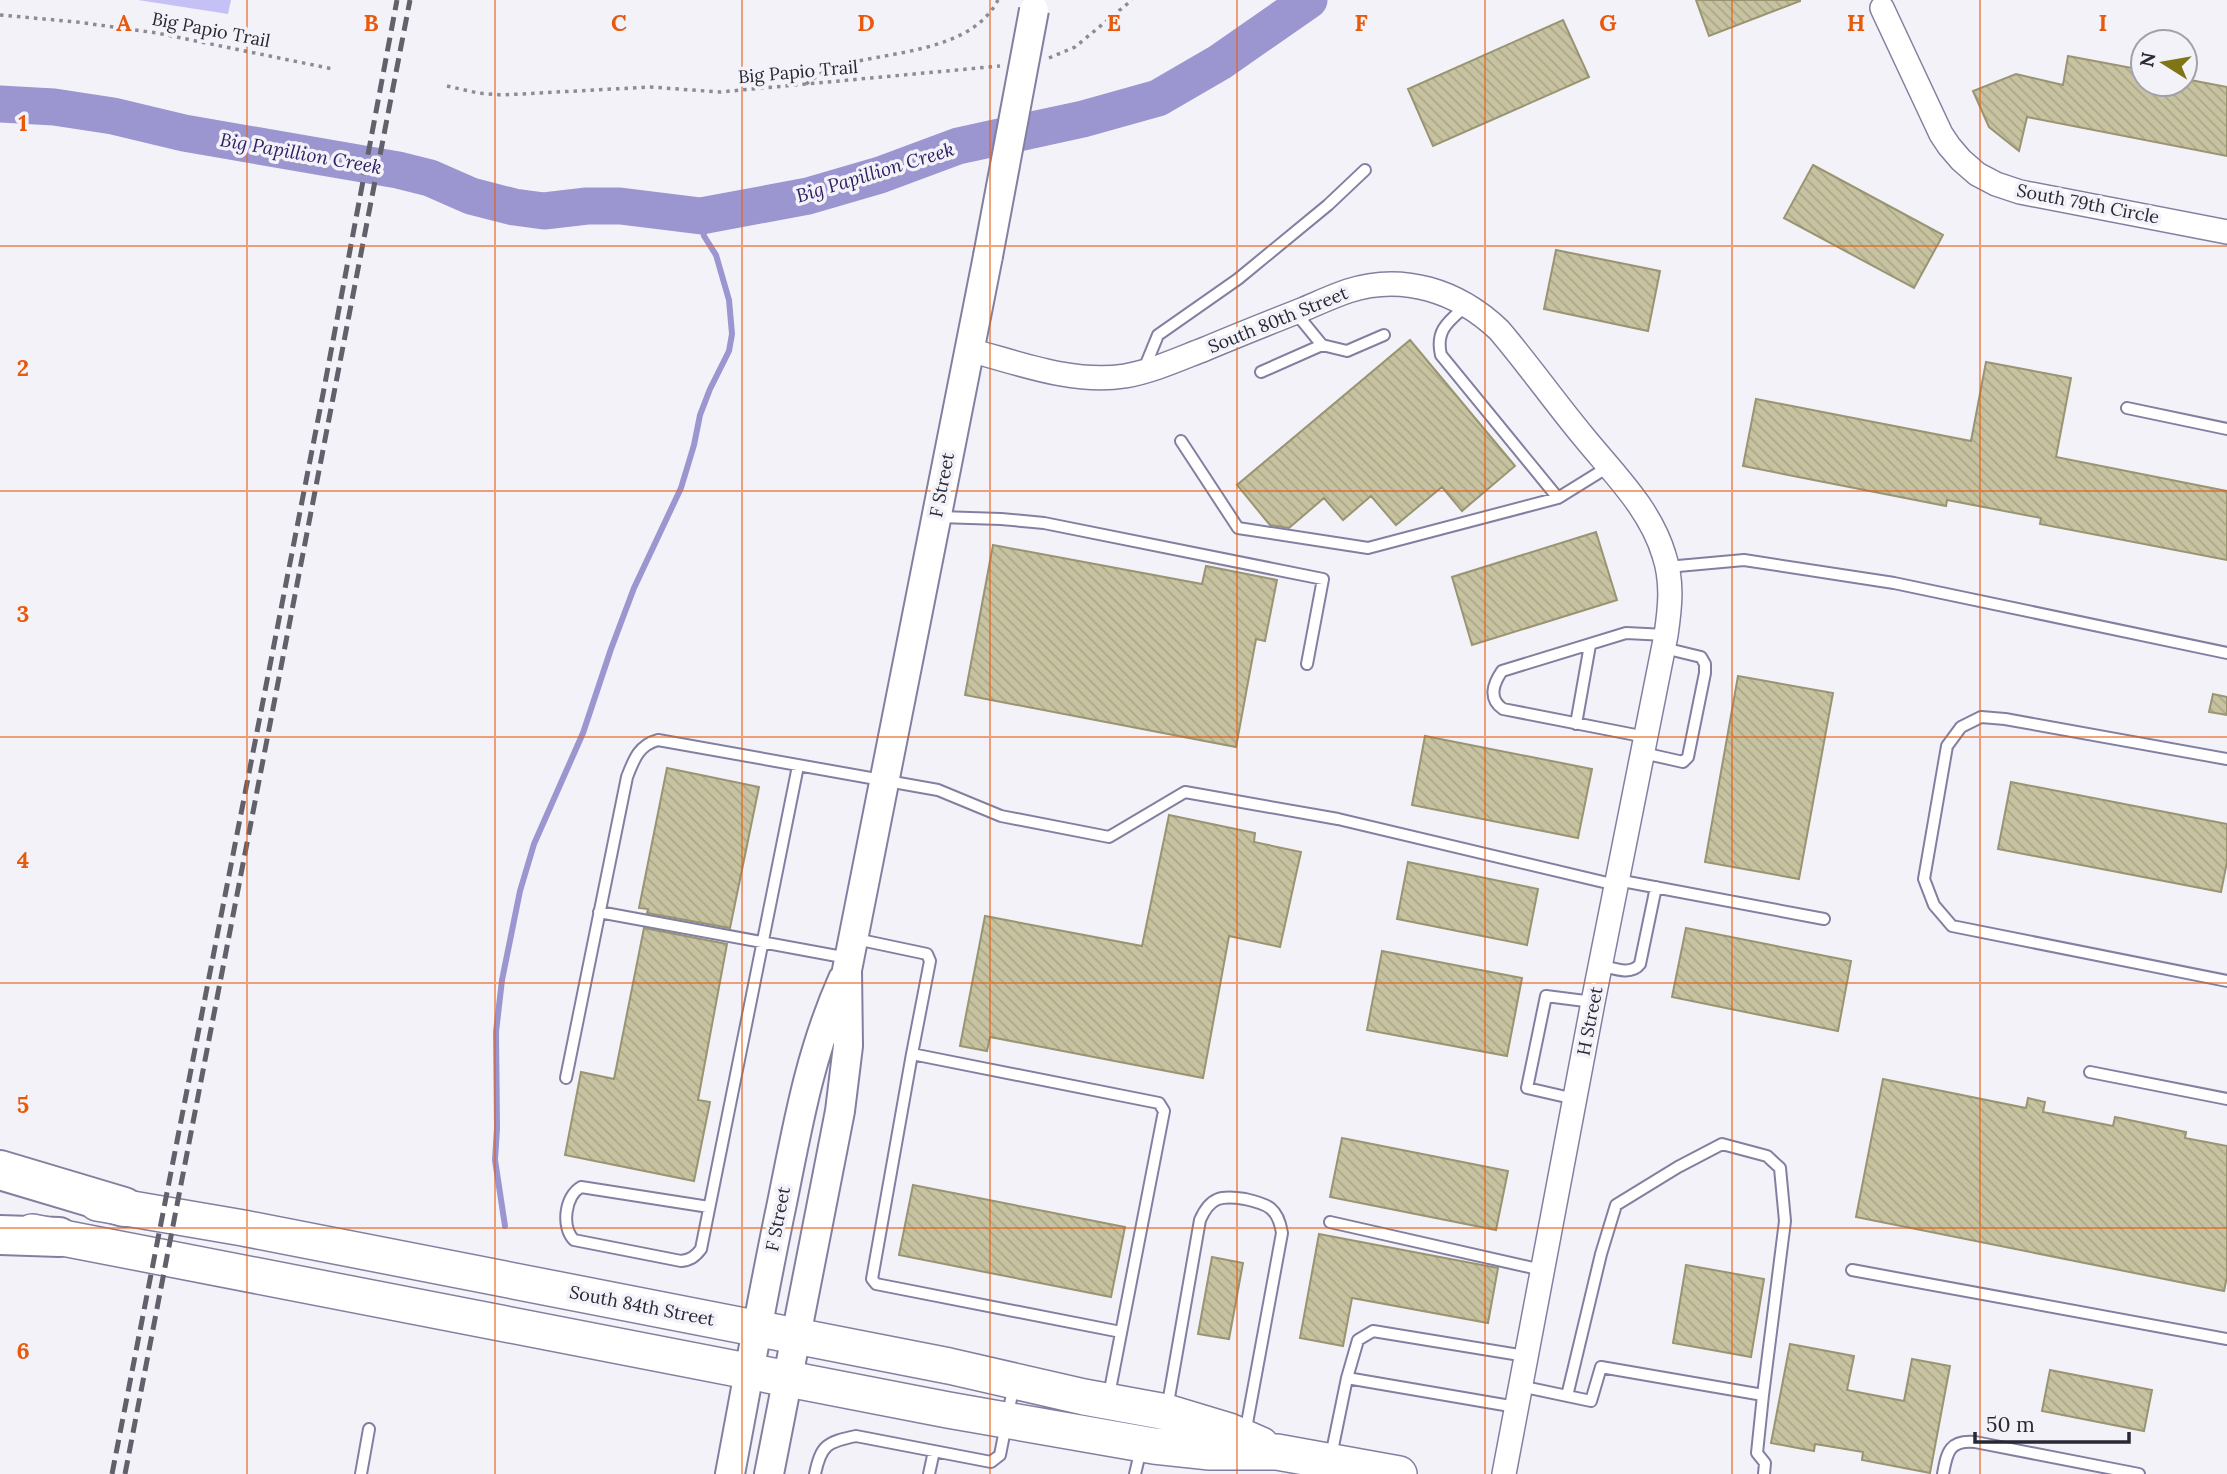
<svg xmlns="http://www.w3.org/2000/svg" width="2227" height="1474" viewBox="0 0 2227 1474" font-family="Lora,serif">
  <defs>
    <pattern id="building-back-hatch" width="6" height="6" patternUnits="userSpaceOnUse" patternTransform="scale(1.75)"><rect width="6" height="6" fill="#c7c29f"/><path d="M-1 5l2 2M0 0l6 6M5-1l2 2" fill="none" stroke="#aba78a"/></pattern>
  </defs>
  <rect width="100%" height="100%" fill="#f3f2f9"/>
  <path fill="#c5c1f6" d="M138 0H231L228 14Z"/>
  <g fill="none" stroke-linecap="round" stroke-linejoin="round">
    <path stroke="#9b96d0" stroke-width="6" d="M505 1226 495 1160 497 1128 496 1032 502 980 520 891 534 844 583 733 611 649 634 588 681 488 694 445 700 415 710 389 729 351 732 334 729 300 716 255 704 236 701 216"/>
    <path stroke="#9b96d0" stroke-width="37" d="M0 104 54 107 113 116 184 133 398 170 430 178 471 196 514 207 544 211 587 206H620L701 216 808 196 880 175 958 146 1083 119 1158 98 1220 62 1309 0"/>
  </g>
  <path fill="url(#building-back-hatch)" stroke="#999472" stroke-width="2" d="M1696 0H1800V1L1709 36Z
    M1563 20 1589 77 1433 146 1408 89Z
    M2068 56 2143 70V84H2185V79L2227 87V156L2027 117 2019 151 1989 127 1973 91 2016 74 2063 85Z
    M1813 165 1943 235 1914 288 1784 218Z
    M1556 250 1660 271 1648 331 1544 309Z
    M1410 340 1515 466 1462 511 1442 487 1396 525 1371 496 1343 520 1324 498 1289 528 1270 525 1237 485Z
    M1986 362 2071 378 2056 457 2227 491V560L2040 524 2041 518 1947 500 1946 506 1743 466 1756 399 1971 441Z
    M1596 532 1617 600 1472 645 1452 577Z
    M993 545 1202 584 1206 566 1277 580 1265 641 1256 639 1236 747 965 695Z
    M1738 676 1833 693 1799 879 1705 862Z
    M2213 694 2227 697V715L2209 712Z
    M1425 736 1592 769 1578 838 1412 805Z
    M667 768 759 787 730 928 647 913 648 909 639 908Z
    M2011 782 2227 824V862L2221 892 1998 849Z
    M1169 815 1255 833 1254 842 1301 852 1280 947 1229 936 1203 1078 990 1037 987 1051 960 1046 985 916 1142 946Z
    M1408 862 1538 889 1527 945 1397 919Z
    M644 928 727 944 698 1100 710 1102 694 1181 565 1155 581 1072 614 1079Z
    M1686 928 1851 961 1838 1031 1672 997Z
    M1382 951 1522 978 1507 1056 1367 1030Z
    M1883 1079 2026 1108 2028 1098 2045 1102 2043 1112 2113 1126 2115 1117 2186 1132 2185 1138 2227 1146V1277L2224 1291 1856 1217Z
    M1342 1138 1508 1171 1496 1230 1330 1197Z
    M913 1185 1125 1227 1111 1297 899 1255Z
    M1319 1234 1498 1268 1488 1323 1352 1298 1343 1346 1300 1338Z
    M1212 1257 1243 1263 1229 1339 1198 1334Z
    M1686 1265 1764 1279 1751 1357 1673 1343Z
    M1790 1344 1854 1356 1847 1390 1904 1401 1912 1359 1950 1366 1930 1473 1862 1460 1863 1452 1815 1444 1814 1451 1771 1443Z
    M2050 1370 2152 1390 2144 1431 2042 1411Z"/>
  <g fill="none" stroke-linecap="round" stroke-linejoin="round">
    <defs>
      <path id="service" d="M1466 306C1449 321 1435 330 1441 355L1558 498
        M1322 345 1347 351 1384 335
        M1144 369 1158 335 1238 279 1328 205 1365 170
        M1261 372 1322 345 1295 312
        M2127 408 2227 429
        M1181 441 1238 528 1368 548 1558 498 1608 467
        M939 517 1001 519 1044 523 1323 579 1307 664
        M1667 567 1744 560 1894 583 2227 653
        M1576 724 1590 645
        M1646 737 1503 709C1488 699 1493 684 1502 671L1626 633 1666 635
        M1643 753 1683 762 1688 757 1705 673V664L1701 657 1664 648
        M2227 759 2005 719 1981 717 1961 727 1947 746 1924 879 1934 905 1952 926 2227 981
        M1617 880 1824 919
        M599 912 848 958
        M856 939 927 954 930 961 912 1054 1159 1103 1164 1111 1109 1395
        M1601 965C1613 968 1631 976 1640 964L1656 887
        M912 1054 872 1279 876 1284 1121 1332
        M2090 1072 2227 1099
        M566 1078 627 777C634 759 639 745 658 740L938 790 1001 816 1109 837 1185 792 1338 819 1616 885
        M1575 1099 1527 1088 1546 996 1593 1002
        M709 1207 581 1187C565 1196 561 1227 574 1240L681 1261C690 1260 695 1257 701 1249L798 766
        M1330 1222 1542 1270
        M1852 1270 2227 1339
        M1347 1378 1516 1407
        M1520 1386 1591 1401 1601 1367 1763 1395 1757 1453 1765 1463 1764 1474
        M1567 1396 1601 1254 1616 1205 1678 1167 1722 1144 1767 1156 1780 1168 1785 1221 1763 1395
        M1167 1409 1200 1220C1210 1197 1221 1195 1245 1199 1268 1204 1278 1208 1282 1233L1245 1434
        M1331 1456 1347 1378 1358 1340 1373 1331 1526 1356
        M361 1474 369 1429
        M815 1474C821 1445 827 1442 856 1436L991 1462 1000 1455 1014 1384
        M929 1474 934 1451
        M1135 1474 1141 1449
        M1943 1474C1947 1451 1950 1440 1975 1442L2139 1474"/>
      <path id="minor" d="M1882 8 1941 134 1949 146 1961 160 1977 174 1996 184 2020 192 2227 232
        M969 350C1019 363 1072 384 1125 376 1153 371 1179 359 1205 349 1238 335 1271 322 1304 309 1318 303 1333 296 1348 291 1403 273 1458 291 1499 330 1528 364 1554 401 1583 436 1613 473 1650 508 1664 555 1673 582 1670 608 1666 635L1593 1002 1504 1474"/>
      <path id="tertiary" d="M730 1474C747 1384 763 1293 782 1203 798 1124 810 1053 843 979
        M769 1474 840 1111 848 1046 847 970 988 256"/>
      <path id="primary" d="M97 1203 243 1228 949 1366 1084 1397 1166 1412 1229 1431 1261 1445
        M32 1232 948 1410 1154 1446 1210 1452H1277L1399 1474"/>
      <path id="motorway" d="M0 1170 124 1207
        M0 1235 59 1237"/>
    </defs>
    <use href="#service" stroke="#8280a0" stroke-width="14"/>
    <use href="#minor" stroke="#8280a0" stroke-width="26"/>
    <use href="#tertiary" stroke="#8280a0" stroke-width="32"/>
    <use href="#primary" stroke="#8280a0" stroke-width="38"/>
    <use href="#motorway" stroke="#8280a0" stroke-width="42"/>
    <path stroke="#8d8c96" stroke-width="3.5" stroke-dasharray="3.5 5" stroke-linecap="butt" d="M0 15 77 22 157 33 333 69
      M1049 58 1075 47 1132 0
      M806 84C815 78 824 70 834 67 885 51 970 54 998 0
      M447 86 478 93 502 95 650 87 720 92 1000 66"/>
    <use href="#service" stroke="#fff" stroke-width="10"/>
    <use href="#minor" stroke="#fff" stroke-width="23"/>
    <use href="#tertiary" stroke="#fff" stroke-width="28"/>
    <use href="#primary" stroke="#fff" stroke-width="35"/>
    <use href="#motorway" stroke="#fff" stroke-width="38"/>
    <path stroke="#61606b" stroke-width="5" stroke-dasharray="14 7" stroke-linecap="butt" d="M112 1474 323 394 397 0
      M125 1474 410 0"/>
    <defs>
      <path id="tertiary-bridge" d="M988 256 1034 10"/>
    </defs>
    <use href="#tertiary-bridge" stroke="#8280a0" stroke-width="32" stroke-linecap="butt"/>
    <use href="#tertiary-bridge" stroke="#fff" stroke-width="28"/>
  </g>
  <path fill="none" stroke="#e8590c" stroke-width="2" stroke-opacity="0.55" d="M247 0V1474M495 0V1474M742 0V1474M990 0V1474M1237 0V1474M1485 0V1474M1732 0V1474M1980 0V1474M0 246H2227M0 491H2227M0 737H2227M0 983H2227M0 1228H2227"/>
  <g text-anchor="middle" stroke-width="7" stroke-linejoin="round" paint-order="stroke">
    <g font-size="18" fill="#292835" stroke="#f3f2f9">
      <text transform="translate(211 30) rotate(11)" y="6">Big Papio Trail</text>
      <text transform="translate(798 72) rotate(-5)" y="6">Big Papio Trail</text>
      <text transform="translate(2088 204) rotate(11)" y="6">South 79th Circle</text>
      <text transform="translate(1278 320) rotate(-22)" y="6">South 80th Street</text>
      <text transform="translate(942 485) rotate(-79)" y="6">F Street</text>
      <text transform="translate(1590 1021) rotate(-79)" y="6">H Street</text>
      <text transform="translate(778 1219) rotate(-79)" y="6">F Street</text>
      <text transform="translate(642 1306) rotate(11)" y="6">South 84th Street</text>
    </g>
    <g font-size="19" font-style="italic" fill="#2e1d62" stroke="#f3f2f9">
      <text transform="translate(301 153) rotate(10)" y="7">Big Papillion Creek</text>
      <text transform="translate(875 172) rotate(-17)" y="7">Big Papillion Creek</text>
    </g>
  </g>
  <g font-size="23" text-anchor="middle" font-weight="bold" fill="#e8590c" stroke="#f3f2f9" stroke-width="7" stroke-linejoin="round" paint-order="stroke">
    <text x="124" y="31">A</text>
    <text x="371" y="31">B</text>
    <text x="619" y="31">C</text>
    <text x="866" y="31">D</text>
    <text x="1114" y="31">E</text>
    <text x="1361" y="31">F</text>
    <text x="1608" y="31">G</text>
    <text x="1856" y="31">H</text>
    <text x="2103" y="31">I</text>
    <text x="23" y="131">1</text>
    <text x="23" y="376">2</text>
    <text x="23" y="622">3</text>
    <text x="23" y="868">4</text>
    <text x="23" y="1113">5</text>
    <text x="23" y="1359">6</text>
  </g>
  <g transform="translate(2164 63) rotate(281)"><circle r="33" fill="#f3f2f9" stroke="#a2a1ab" stroke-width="2"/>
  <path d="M0-5L12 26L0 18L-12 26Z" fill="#7f7416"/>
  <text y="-10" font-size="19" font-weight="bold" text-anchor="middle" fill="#292835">N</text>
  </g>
  <path d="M1975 1432v10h154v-10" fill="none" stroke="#292835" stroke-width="3.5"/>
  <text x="1986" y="1432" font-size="21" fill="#292835" stroke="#f3f2f9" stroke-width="5" paint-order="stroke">50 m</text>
</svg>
